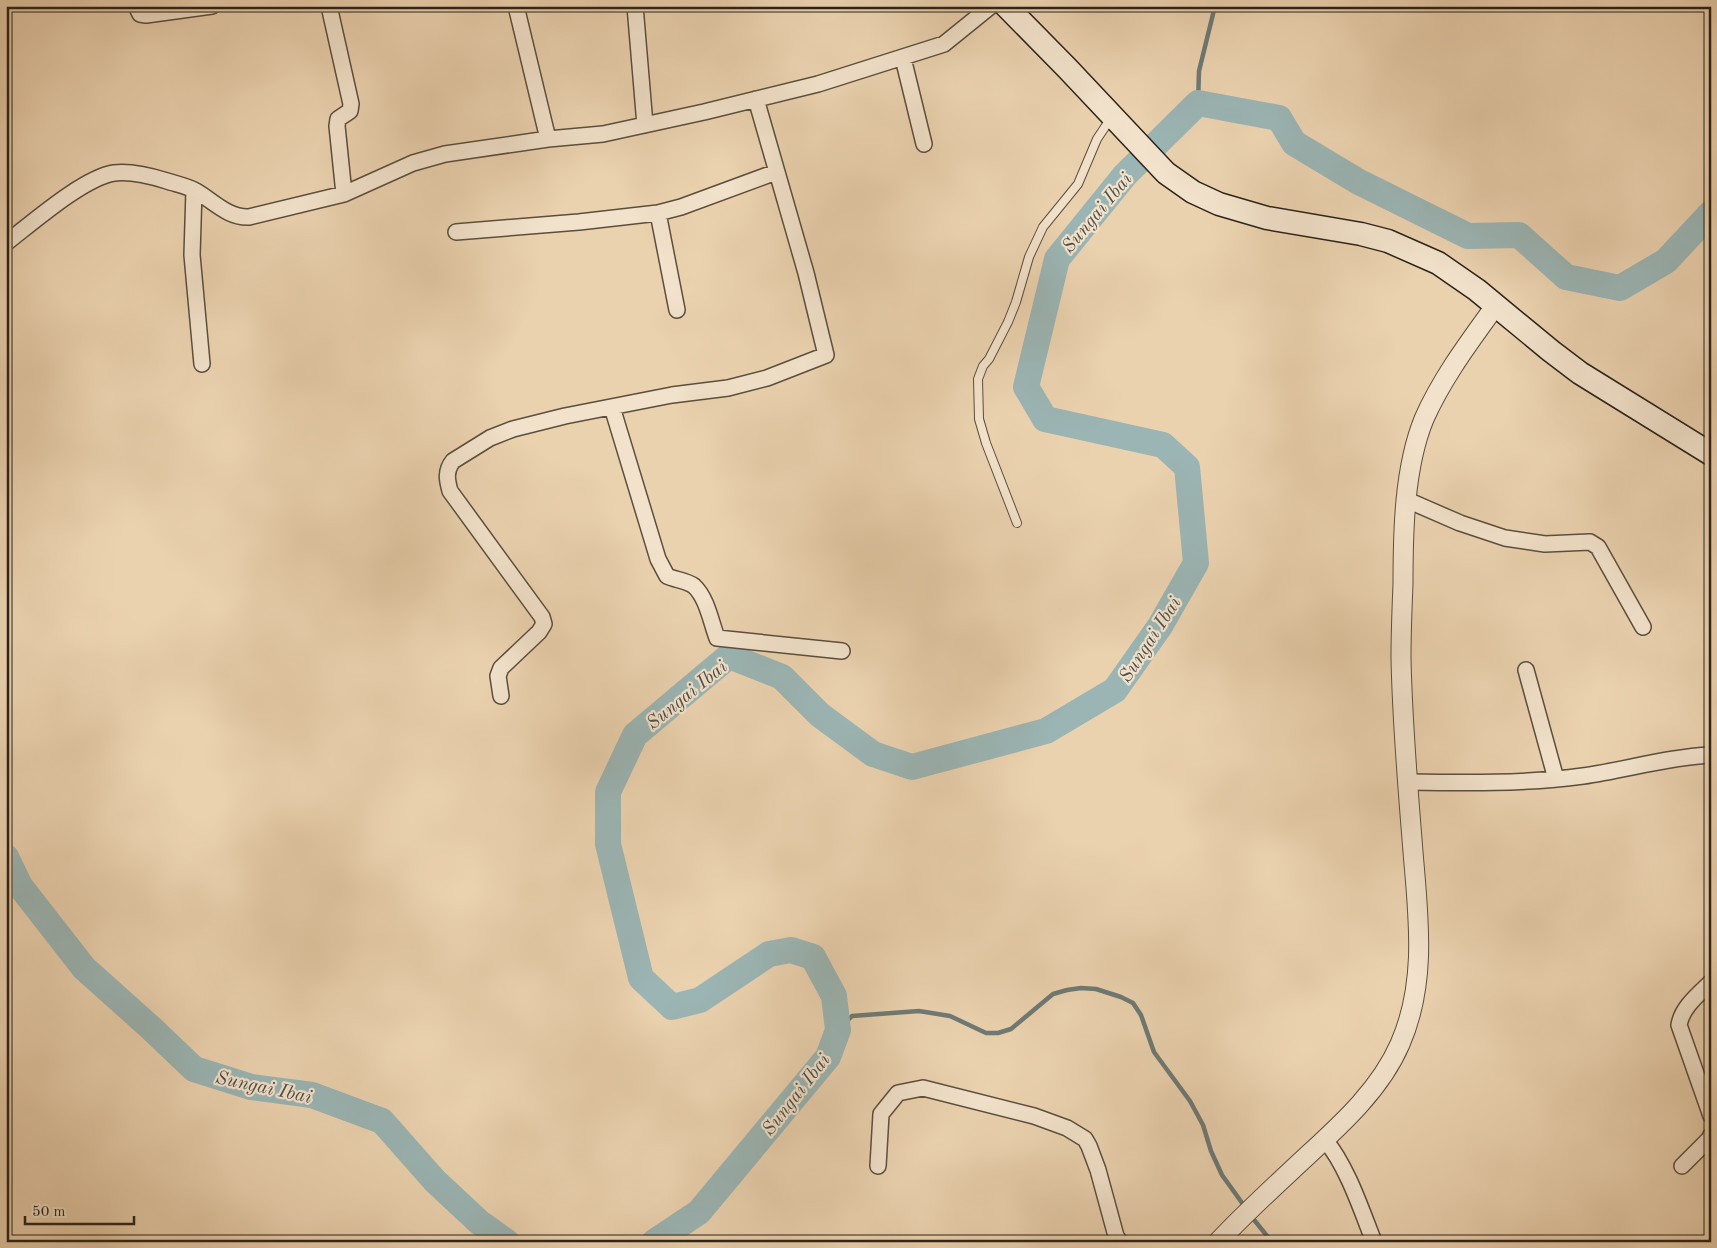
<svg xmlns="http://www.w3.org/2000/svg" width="1717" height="1248" viewBox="0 0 1717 1248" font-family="'Old Standard TT',serif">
  <rect width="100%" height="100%" fill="#ebd2af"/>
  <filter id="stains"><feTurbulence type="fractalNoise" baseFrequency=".004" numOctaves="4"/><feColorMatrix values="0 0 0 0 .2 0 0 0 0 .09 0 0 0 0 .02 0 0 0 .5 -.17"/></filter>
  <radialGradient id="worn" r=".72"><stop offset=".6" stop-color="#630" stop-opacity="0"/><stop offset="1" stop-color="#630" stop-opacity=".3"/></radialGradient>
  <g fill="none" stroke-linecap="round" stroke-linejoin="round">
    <path stroke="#6e7a76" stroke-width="4.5" d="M1198 103 1199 71 1215 6
      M838 1030 852 1016 919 1011 950 1016 986 1033H998L1011 1029 1053 994 1067 990 1081 988 1096 989 1121 997 1133 1003 1141 1015 1154 1052 1190 1101 1203 1125 1211 1151 1222 1175 1245 1207
      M1251 1216 1272 1242"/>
    <path stroke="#9bb5b4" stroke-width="26" d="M6 857 20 886 84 968 151 1028 194 1069 251 1087 312 1095 382 1121 435 1181 479 1222 507 1242
      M654 1242 699 1212 828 1057 838 1030 834 996 813 957 791 950 769 954 700 1000 672 1007 641 978 608 844V792L635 735 729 656 782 677 820 715 873 754 912 767 1046 731 1115 690 1160 626 1196 563 1187 467 1163 445 1045 419 1026 387 1057 259 1125 175 1198 103 1279 118 1294 143 1359 182 1468 236 1519 235 1566 277 1620 288 1666 261 1711 213"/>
    <defs>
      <path id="service" d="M1017 523 986 443 979 419 978 379 983 366 989 359 1008 322 1016 302 1029 257 1043 227 1078 184 1097 139 1111 118"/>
      <path id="minor" d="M136 6 140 14 146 15 212 6
        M329 6 351 104 350 111 338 119 337 126 344 194
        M516 6 548 139
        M635 6 645 125
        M903 58 924 144
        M194 190 192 255 202 364
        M658 213 677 310
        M456 232 579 222 658 213 681 207 776 172
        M6 243C32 223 83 178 114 173 131 171 151 176 167 181 176 184 187 186 196 191 213 201 228 218 249 217L344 194 413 163 445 154 548 139 603 134 704 112 818 84 944 44 991 6
        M612 407 658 559 667 576C675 580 686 580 694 586 707 598 711 622 717 638L842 651
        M1407 500 1460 523 1505 538 1545 544 1590 542 1598 547 1643 627
        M1526 670 1556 779
        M501 696 498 676 501 668 539 632 544 624 542 617 450 491C447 480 445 471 453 461L490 438 513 429 565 416 672 395 728 388 767 378 826 355 806 273 756 99
        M1407 782C1466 783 1524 784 1583 776 1625 770 1668 757 1711 755
        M1711 982C1699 994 1682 1007 1679 1025L1711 1116
        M1325 1140C1347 1166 1361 1209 1374 1242
        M878 1166 881 1114 898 1093 923 1088 1034 1116 1067 1128 1085 1139 1089 1146 1098 1170 1116 1236 1120 1242
        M1682 1166 1709 1139 1711 1135"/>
      <path id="tertiary" d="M1218 1242C1246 1212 1277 1184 1308 1155 1343 1123 1381 1088 1400 1044 1429 978 1417 908 1412 839 1407 778 1402 717 1401 657 1401 632 1402 608 1403 584 1403 532 1404 468 1424 419 1442 378 1470 341 1496 305"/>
      <path id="secondary" d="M1006 6 1067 68 1166 173 1193 192 1219 204 1267 218 1361 234 1388 241 1438 263 1477 290 1551 351 1580 373 1711 454"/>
    </defs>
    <use href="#service" stroke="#5b4e3e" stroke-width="10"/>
    <use href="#minor" stroke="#5b4e3e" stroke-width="18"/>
    <use href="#tertiary" stroke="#5b4e3e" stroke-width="21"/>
    <use href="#secondary" stroke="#2b2219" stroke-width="25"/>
    <use href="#service" stroke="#f2e2cb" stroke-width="8"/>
    <use href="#minor" stroke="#f2e2cb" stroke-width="15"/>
    <use href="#tertiary" stroke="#f2e2cb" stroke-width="19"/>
    <use href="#secondary" stroke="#f2e2cb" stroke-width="22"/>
  </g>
  <g text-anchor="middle" stroke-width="4.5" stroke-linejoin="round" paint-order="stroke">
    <g font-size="19" font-style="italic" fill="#4d4e48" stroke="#f2e2cb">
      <text transform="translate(1096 212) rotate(-50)" y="7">Sungai Ibai</text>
      <text transform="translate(1149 639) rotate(-57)" y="7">Sungai Ibai</text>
      <text transform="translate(686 694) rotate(-39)" y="7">Sungai Ibai</text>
      <text transform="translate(264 1086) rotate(12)" y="7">Sungai Ibai</text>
      <text transform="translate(795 1094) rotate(-52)" y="7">Sungai Ibai</text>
    </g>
  </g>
  <rect width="1717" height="1248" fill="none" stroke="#ebd2af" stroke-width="25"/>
  <rect x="8" y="8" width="1702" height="1233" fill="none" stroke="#2b2219" stroke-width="2.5"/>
  <rect x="12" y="12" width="1692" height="1223" fill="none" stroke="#2b2219"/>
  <path d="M25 1216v8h109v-8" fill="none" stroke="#2b2219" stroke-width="2.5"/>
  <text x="32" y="1216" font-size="15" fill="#2b2219" stroke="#f2e2cb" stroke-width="4" paint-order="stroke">50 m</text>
  <rect width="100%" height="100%" filter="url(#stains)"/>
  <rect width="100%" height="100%" fill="url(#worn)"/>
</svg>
